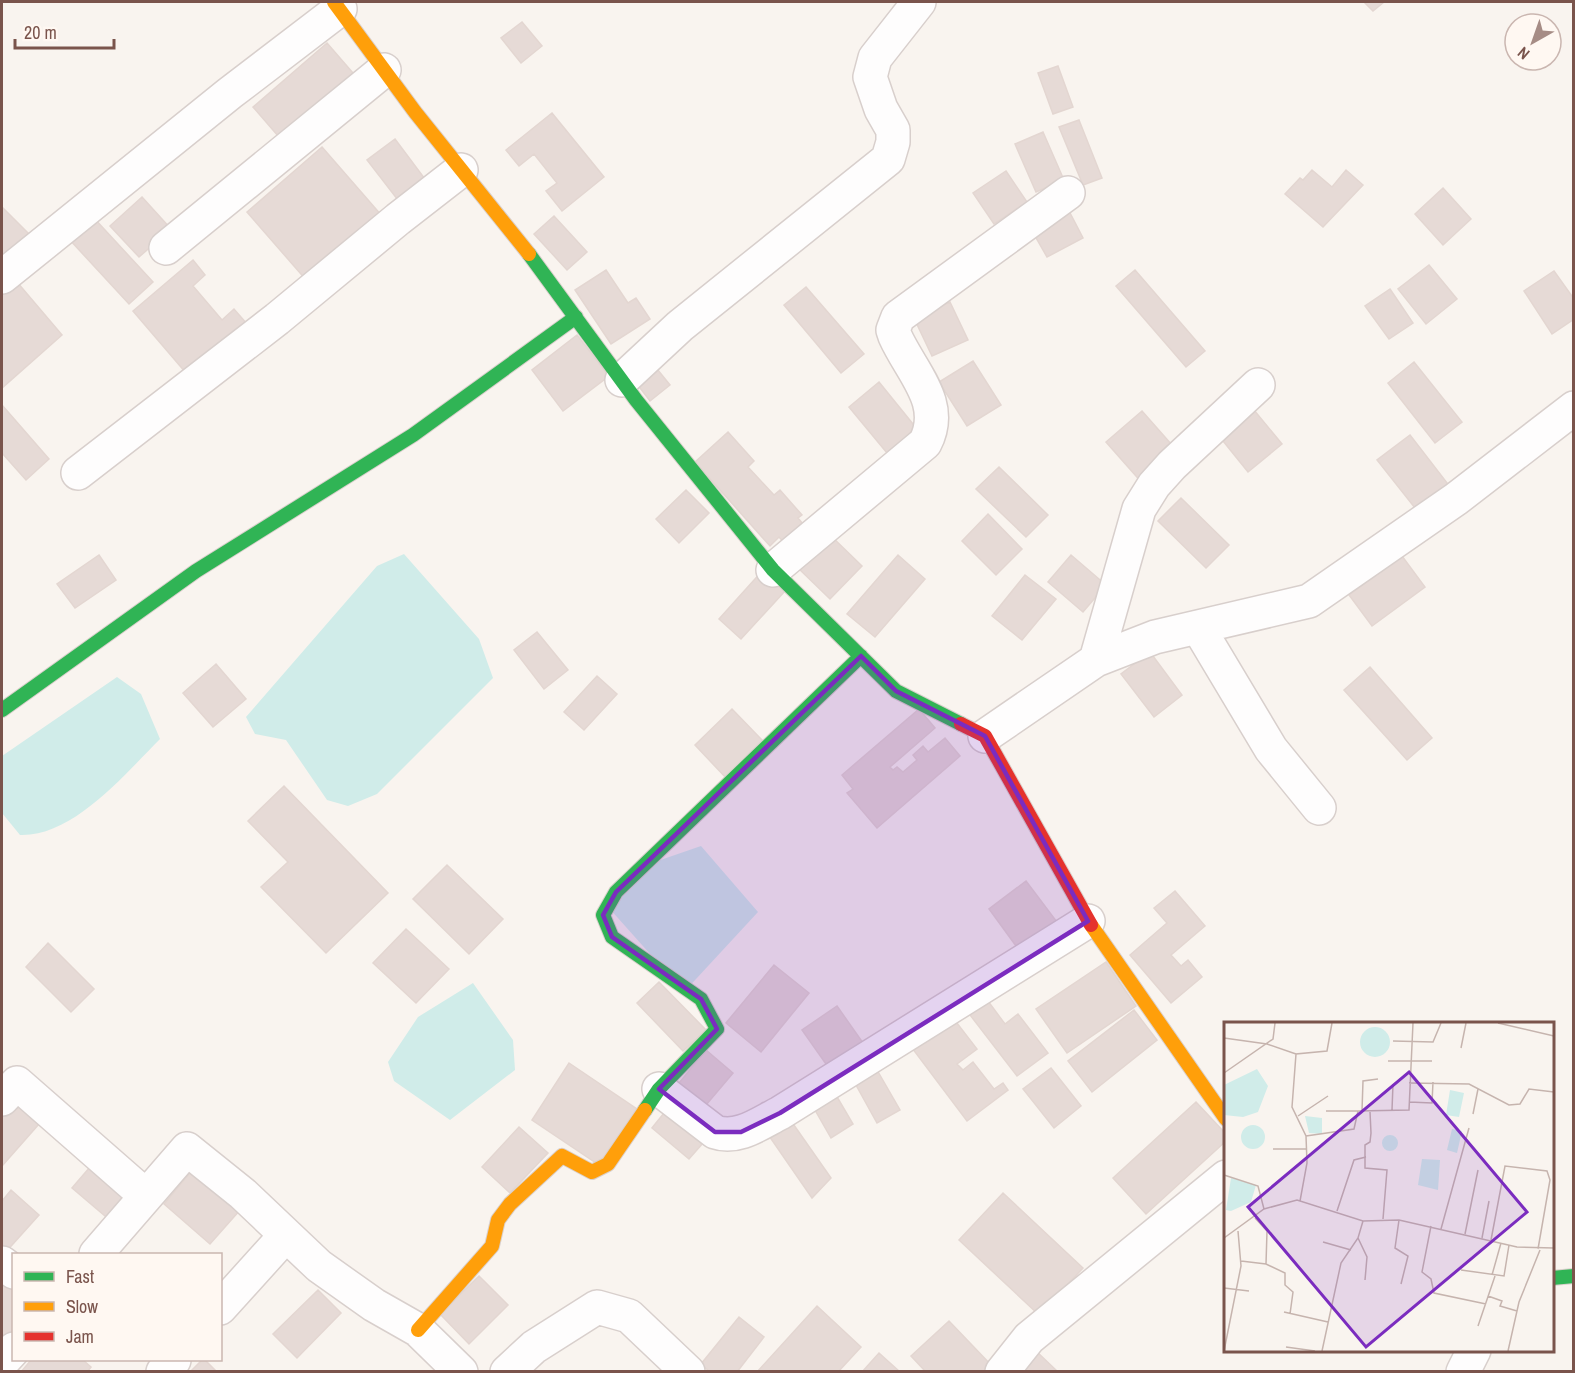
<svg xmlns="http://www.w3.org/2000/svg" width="1575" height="1373" viewBox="0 0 1575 1373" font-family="'Archivo Narrow',sans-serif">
  <rect width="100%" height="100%" fill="#f9f4ef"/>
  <path fill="#d0ece9" d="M404 554 479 639 493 678 377 794 348 806 327 800 286 740 255 734 246 717 377 566Z
    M117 677 141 694 160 739C125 774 73 837 20 835L2 813V756Z
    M701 846 758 912 684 992 609 908 646 865Z
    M473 983 513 1040 515 1070 450 1120 394 1081 388 1062 418 1017Z"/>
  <path fill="#e6dad6" stroke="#e3d6d1" stroke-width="1.5" d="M1364 2H1384L1373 11Z
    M522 22 542 46 521 63 501 38Z
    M327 43 359 80 285 144 253 107Z
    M1058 66 1073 107 1053 114 1038 73Z
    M552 113 604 177 562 211 546 191 557 183 534 154 519 166 506 150Z
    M1079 120 1102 178 1083 185 1059 127Z
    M1043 132 1064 180 1036 192 1015 144Z
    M395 139 428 183 401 204 367 160Z
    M322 147 382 216 307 281 247 212Z
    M1312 170 1332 187 1346 170 1363 185 1323 227 1285 194 1300 178 1303 180Z
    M1006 171 1027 202 994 224 973 193Z
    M1443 188 1471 219 1443 245 1415 214Z
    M142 197 171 229 139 257 110 226Z
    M2 207 29 234 2 260Z
    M1068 209 1083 238 1047 257 1031 229Z
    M554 216 587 252 567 270 534 234Z
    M93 217 153 282 129 304 69 239Z
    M193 260 205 275 193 286 222 320 234 309 254 332 192 380 133 311Z
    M1429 265 1457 299 1426 324 1398 289Z
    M606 270 628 303 636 298 650 319 611 344 575 290Z
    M1135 270 1205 351 1186 367 1116 286Z
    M1554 271 1574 299V319L1552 334 1524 291Z
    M17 282 62 335 2 388V295Z
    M806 287 864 354 841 373 784 305Z
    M1390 289 1413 323 1389 339 1365 306Z
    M950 302 968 340 932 356 914 318Z
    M577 335 609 376 563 411 532 370Z
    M973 361 1001 405 967 426 939 382Z
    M1414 362 1462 422 1435 443 1388 383Z
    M653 364 670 385 650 401 633 379Z
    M879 382 917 429 887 453 849 407Z
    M1249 404 1282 444 1248 472 1215 431Z
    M2 405 49 459 26 480 2 453Z
    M1142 411 1179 453 1143 484 1106 442Z
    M728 432 754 461 748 467 774 495 780 490 802 515 798 518 807 529 788 547 779 537 770 546 695 462Z
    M1410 435 1451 488 1419 513 1377 460Z
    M999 467 1048 515 1026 537 976 489Z
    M686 490 709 513 679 543 656 519Z
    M1181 498 1229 545 1206 568 1158 521Z
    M988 514 1022 549 996 575 962 541Z
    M828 533 862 566 830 599 796 566Z
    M99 555 116 580 75 608 57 584Z
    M898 555 925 579 875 637 847 614Z
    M1071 555 1106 585 1083 612 1048 582Z
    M1402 556 1425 587 1372 626 1349 595Z
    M763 570 785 591 741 639 719 619Z
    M1025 575 1056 599 1022 640 992 616Z
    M537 632 568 670 544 689 514 650Z
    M1150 652 1182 695 1154 717 1121 674Z
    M216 664 246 699 213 727 183 693Z
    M1370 667 1432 738 1407 760 1344 690Z
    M597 676 617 694 584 730 564 712Z
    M732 709 764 742 727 779 695 745Z
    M919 709 935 728 890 767 893 770 897 767 903 772 917 760 913 755 923 746 928 752 945 738 960 756 877 828 847 793 853 789 842 775Z
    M284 786 388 893 326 953 261 887 288 862 248 821Z
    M447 865 503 919 469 954 413 899Z
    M1026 881 1057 922 1019 950 989 909Z
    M1175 891 1205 926 1171 955 1181 966 1188 960 1202 977 1171 1003 1130 955 1167 923 1154 908Z
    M406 929 449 969 416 1003 373 963Z
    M48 943 94 989 71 1012 26 967Z
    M1106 962 1136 1006 1067 1053 1036 1009Z
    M774 965 809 993 761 1052 726 1023Z
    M659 982 706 1030 683 1051 637 1003Z
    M985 997 1005 1024 1018 1014 1048 1053 1017 1076 967 1011Z
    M837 1006 868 1050 833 1074 802 1030Z
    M1134 1010 1157 1040 1092 1092 1068 1061Z
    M950 1014 977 1049 957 1064 963 1070 973 1062 994 1089 1003 1083 1008 1090 967 1121 909 1044Z
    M706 1050 733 1073 706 1105 679 1083Z
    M569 1063 637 1109 599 1165 532 1120Z
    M873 1063 900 1110 877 1123 851 1076Z
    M1051 1068 1081 1106 1054 1128 1023 1089Z
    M833 1090 853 1124 831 1138 811 1103Z
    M15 1102 39 1124 2 1166V1117Z
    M1196 1102 1226 1134V1141L1146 1214 1113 1178Z
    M672 1103 710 1135 689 1159 652 1128Z
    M789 1118 831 1178 812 1198 767 1133Z
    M519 1127 548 1153 510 1193 482 1167Z
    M90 1167 130 1200 112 1222 72 1188Z
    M193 1169 240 1210 210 1244 164 1204Z
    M11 1190 39 1215 3 1255 2 1201Z
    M1003 1193 1083 1268 1039 1315 959 1240Z
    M2 1275 14 1285V1338L2 1352Z
    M479 1276 508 1305 469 1344 440 1314Z
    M318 1290 341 1313 297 1358 273 1334Z
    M817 1306 861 1347 838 1372H757Z
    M739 1317 764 1337 737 1372H710L701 1364Z
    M949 1321 993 1367 988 1372H926L911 1356Z
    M1035 1350 1058 1372H1015Z
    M879 1353 900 1372H862Z
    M31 1360H83L91 1367 87 1372H21Z
    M202 1360H205L217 1372H190Z"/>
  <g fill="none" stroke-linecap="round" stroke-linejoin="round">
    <defs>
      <path id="street" d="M166 248 384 70
        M2 277 230 93 340 9
        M622 380 680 326 888 159 893 142V130L881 109 870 77 875 58 919 2
        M78 473 277 319 398 219 461 170
        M773 570 925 443C946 403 911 372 895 336L893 330 898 317 1068 193
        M1198 627 1271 749 1319 808
        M1096 660 1139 509 1154 485 1172 465 1258 385
        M985 736 1096 660 1155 637 1309 601 1456 499 1574 408
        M659 1089 715 1132C738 1140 760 1123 780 1113L1088 921
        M2 1099 17 1083 146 1196
        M96 1254 187 1149 243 1194 319 1266 374 1305 418 1330 461 1372
        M2 1263 14 1272
        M220 1308 286 1235
        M2 1362 14 1349
        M163 1372 174 1360
        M507 1372 534 1347 597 1307 629 1316 688 1372
        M1002 1372 1029 1338 1226 1177
        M1463 1372 1474 1350"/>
      <path id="fast" d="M529 254 636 400 773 570 896 691 961 724
        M2 710 196 571 413 435 576 317
        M645 1110 659 1089 717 1029 701 999 612 937 603 915 616 892 861 656
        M1552 1278 1574 1276"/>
      <path id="slow" d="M334 2 415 112 529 254
        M1091 925 1226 1119
        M418 1330 492 1246 498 1220 510 1204 562 1156 592 1172 608 1164 645 1110"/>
      <path id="jam" d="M961 724 985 736 1091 925"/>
    </defs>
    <use href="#street" stroke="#d8cfcc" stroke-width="36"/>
    <use href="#fast" stroke="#dad0cc" stroke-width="16"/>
    <use href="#slow" stroke="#dad0cc" stroke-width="16"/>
    <use href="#jam" stroke="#dad0cc" stroke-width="16"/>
    <use href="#street" stroke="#fefdfd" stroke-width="33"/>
    <use href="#fast" stroke="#30b455" stroke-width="14"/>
    <use href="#slow" stroke="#ff9f0a" stroke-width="14"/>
    <use href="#jam" stroke="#e5322d" stroke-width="14"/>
  </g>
  <path fill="#7b2cbf" fill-opacity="0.2" stroke="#7b2cbf" stroke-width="4.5" stroke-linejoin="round" d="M861 656 896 691 985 736 1088 921 780 1113 741 1132H715L659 1089 717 1029 701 999 612 937 603 915 616 892Z"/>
  <g transform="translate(1224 1022)">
    <rect width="330" height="330" fill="#f9f4ef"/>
    <path d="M136 20a15 15 0 1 1 30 0a15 15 0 1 1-30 0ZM33 47 44 64 34 90 19 95 0 93V63ZM226 68 240 71 235 95 222 93ZM81 94 98 96V112L85 111ZM17 115a12 12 0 1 1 24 0a12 12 0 1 1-24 0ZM228 107 238 109 233 131 223 128ZM158 121a8 8 0 1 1 16 0a8 8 0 1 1-16 0ZM198 137 216 138 214 168 194 163ZM7 156 32 163 27 180 7 189 2 188Z" fill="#d0ece9"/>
    <path fill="none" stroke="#c6b4ae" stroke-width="1.5" d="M274 1 330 14M0 16 43 22 72 32M169 19 209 20 217 1M237 26 242 1M164 39H208M0 51 49 17 51 1M185 61 245 62 285 83 296 82 305 67 330 70M185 80 208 81 209 60M168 88 169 62M102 89H134M138 89 139 59 154 57M146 90 147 111 146 120 141 123V146L163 148 159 197M249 92 254 67M74 94 104 74M82 114 130 107 134 89 185 88 189 1M49 127H83M0 153 34 164 40 187M76 179 83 141 82 114 68 85 72 32 103 29 108 1M113 189 130 138 142 135M31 196 43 209 42 242M175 198 171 226 184 234 177 262M207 204 198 250 207 257 210 271 262 282M217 207 245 106M241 212 254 148M0 216 40 187 73 178 139 199 175 198 293 225 330 226M134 216 143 235 141 258M258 216 265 179M267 218 281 144 323 149 326 158 314 227M99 220 127 228M17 239 42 242 61 251V263L69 270 66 292M237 248 280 254 285 223M268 253 277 221M0 266 25 269M264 274 278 279 276 284 293 289M60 290 104 300M254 304 271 254M62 325 91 329M0 329 17 244 14 209M98 329 117 241 134 216 139 199M284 329 295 280 316 228"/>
    <path fill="#7b2cbf" fill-opacity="0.15" stroke="#7b2cbf" stroke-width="3" d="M185 50 303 190 142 325 24 185Z"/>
    <rect width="330" height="330" fill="none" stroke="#7a544c" stroke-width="3"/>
  </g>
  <rect width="1575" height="1373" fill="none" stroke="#7a544c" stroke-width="6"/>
  <rect x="12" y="1253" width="210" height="108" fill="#fff8f2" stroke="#cab6b0" stroke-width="1.5"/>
  <rect x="24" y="1272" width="30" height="9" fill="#30b455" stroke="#cab6b0" stroke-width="1.5"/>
  <text x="66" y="1283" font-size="18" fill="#7a544c">Fast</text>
  <rect x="24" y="1302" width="30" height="9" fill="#ff9f0a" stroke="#cab6b0" stroke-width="1.5"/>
  <text x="66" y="1313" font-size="18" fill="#7a544c">Slow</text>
  <rect x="24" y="1332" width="30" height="9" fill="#e5322d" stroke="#cab6b0" stroke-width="1.5"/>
  <text x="66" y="1343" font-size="18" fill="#7a544c">Jam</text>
  <g transform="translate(1533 42) rotate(220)"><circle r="28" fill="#fff8f2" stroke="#cab6b0" stroke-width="1.5"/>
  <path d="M0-4.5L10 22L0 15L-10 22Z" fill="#a68c85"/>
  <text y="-9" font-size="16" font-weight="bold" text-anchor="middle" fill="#7a544c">N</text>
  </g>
  <path d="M15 39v9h99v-9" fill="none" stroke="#7a544c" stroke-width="3"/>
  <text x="24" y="39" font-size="18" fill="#7a544c" stroke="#fff8f2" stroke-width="4.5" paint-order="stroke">20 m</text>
</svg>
